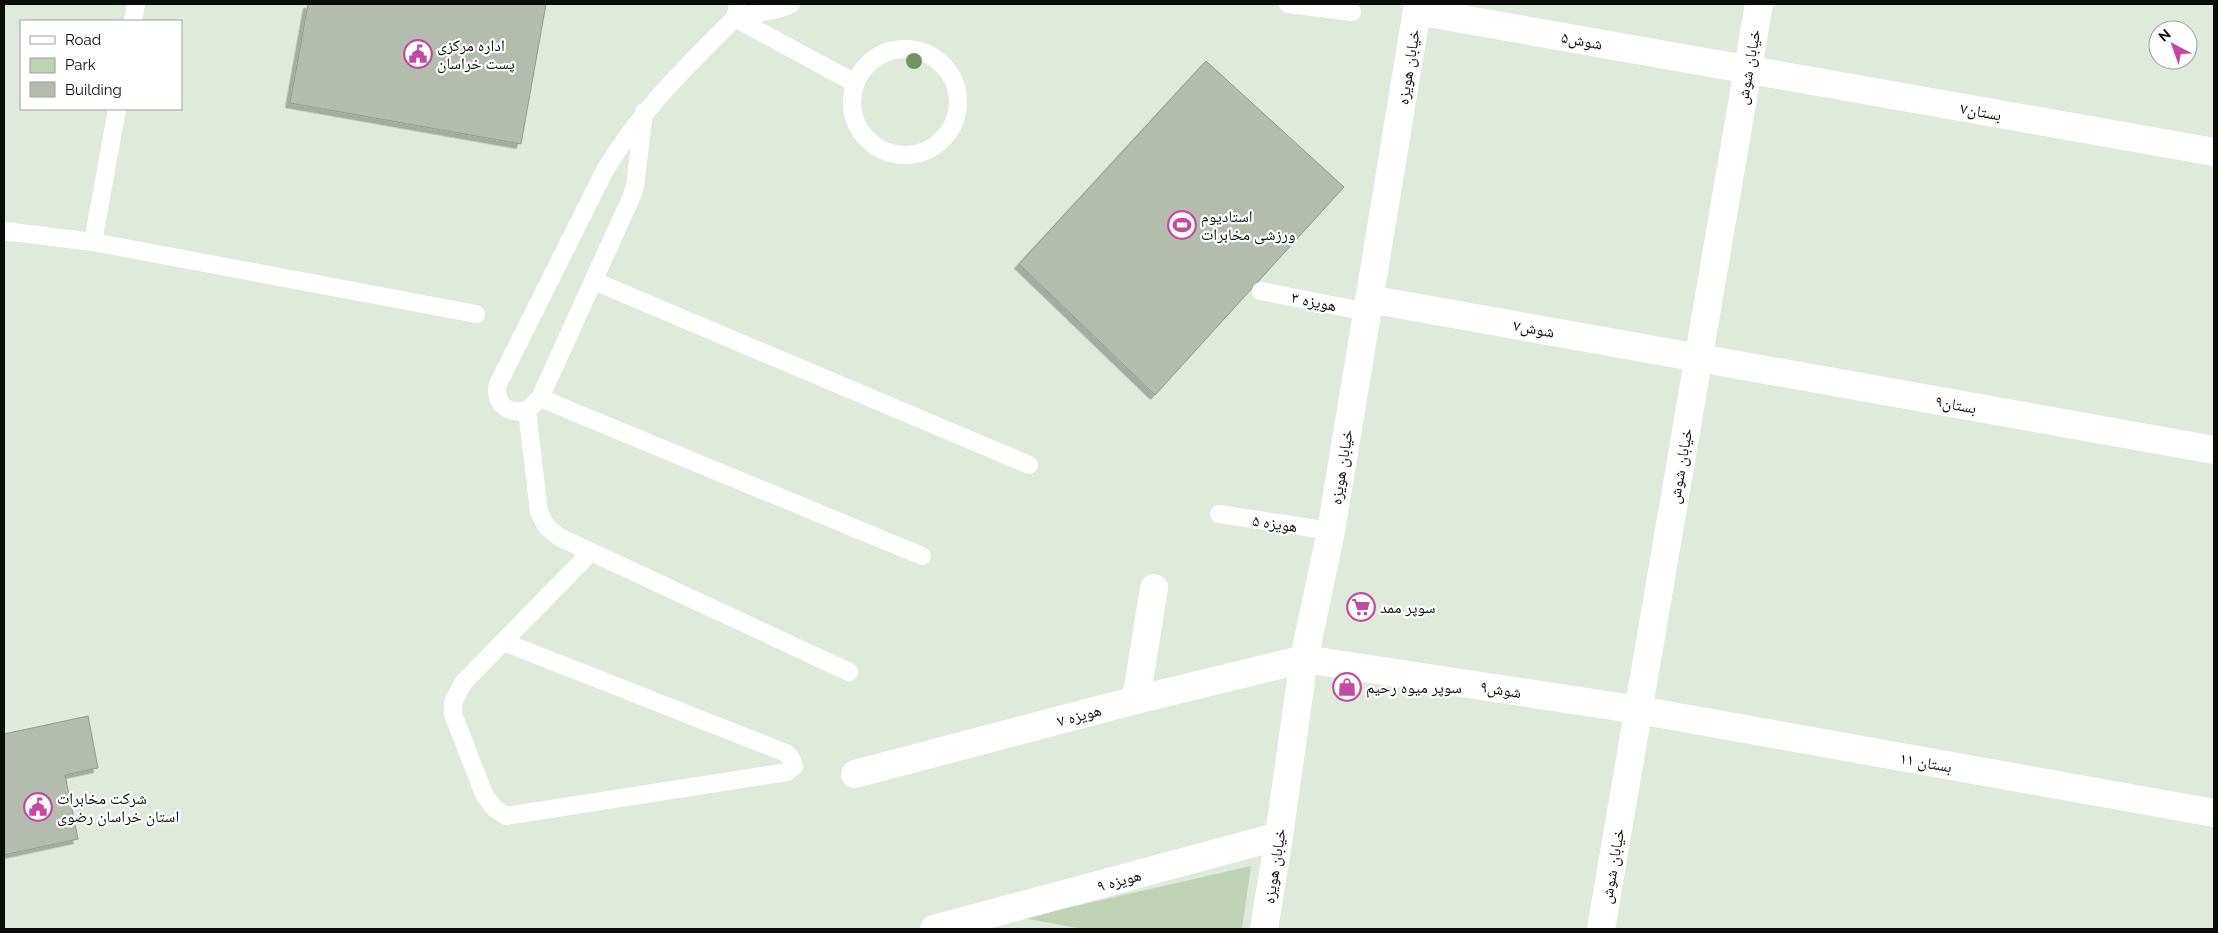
<svg xmlns="http://www.w3.org/2000/svg" width="2218" height="933" viewBox="0 0 2218 933" font-family="Raleway,'Noto Naskh Arabic',sans-serif">
  <defs>
    <filter id="shadow"><feDropShadow dx="-4.5" dy="4.5" stdDeviation="0" flood-color="#0004"/></filter>
  </defs>
  <rect width="100%" height="100%" fill="#dfe9dc"/>
  <path fill="#bdd3b3" d="M1251 866 1242 929H1083L1023 918Z"/>
  <path fill="#b4bcb0" stroke="#929a8e" filter="url(#shadow)" d="M308 4H546L521 144 290 103Z
    M1206 61 1344 187 1155 395 1019 264Z
    M88 716 98 768 65 775 78 839 4 855V734Z"/>
  <g fill="none" stroke-linecap="round" stroke-linejoin="round">
    <path stroke="#fff" stroke-width="18" d="M1288 4 1352 12
      M735 18 855 83
      M735 18 778 9 791 4
      M133 21 136 4
      M852 102a53 53 0 1 1 106 0a53 53 0 1 1-106 0Z
      M644 112 635 186 631 198 540 398C537 401 532 407 528 409 511 417 493 404 498 384L605 170C641 110 686 67 735 18L738 4
      M4 231 93 242 476 314
      M93 242 117 109
      M594 281 1029 465
      M1261 291 1367 312
      M540 398 922 556
      M527 410 539 512 546 526 559 537 849 672
      M1219 514 1331 531
      M504 642 786 753 791 758 794 766 787 772 506 816 494 808 484 794 453 714V702L463 683 591 552"/>
    <path stroke="#fff" stroke-width="28" d="M1417 11 2214 152
      M1369 299 2214 450
      M1136 700 1154 588
      M855 774 1136 700 1304 659 1639 710 2214 813
      M934 929 1279 836
      M1264 929 1279 836 1304 659 1331 531 1418 4
      M1601 929 1759 4"/>
  </g>
  <circle fill="#769265" cx="914" cy="61" r="8"/>
  <defs>
    <symbol id="civic-ring" viewBox="-11 -11 22 22"><circle r="9.5" fill="#fff" stroke="#c24ba1" stroke-width="1.5"/><path d="M-.6-6.5H3V-4.5H.6V-3L4-1V1h2V6H-6V1h2V-1L-.6-3ZM-1.2 2.5V6h2.4V2.5Z" fill="#c24ba1"/></symbol>
    <symbol id="stadium-ring" viewBox="-11 -11 22 22"><circle r="9.5" fill="#fff" stroke="#c24ba1" stroke-width="1.5"/><path d="M0-5a6.5 5 0 1 0 0 10a6.5 5 0 1 0 0-10ZM-3.5-1.8h7v3.6h-7Z" fill="#c24ba1"/></symbol>
    <symbol id="supermarket-ring" viewBox="-11 -11 22 22"><circle r="9.5" fill="#fff" stroke="#c24ba1" stroke-width="1.5"/><path d="M-6-5.5h2.5l.6 2H6L4.5 2H-2.5L-4.4-4H-6ZM-1.5 3.2a1.3 1.3 0 1 0 .1 0ZM3 3.2a1.3 1.3 0 1 0 .1 0Z" fill="#c24ba1"/></symbol>
    <symbol id="shop-ring" viewBox="-11 -11 22 22"><circle r="9.5" fill="#fff" stroke="#c24ba1" stroke-width="1.5"/><path d="M-5-2.5h2.3a2.7 3.5 0 0 1 5.4 0H5L5.5 6h-11ZM-1.5-2.5h3a1.5 2.3 0 0 0-3 0Z" fill="#c24ba1"/></symbol>
  </defs>
  <g fill-rule="evenodd">
    <use href="#civic-ring" x="402" y="38" width="32" height="32"/>
    <use href="#stadium-ring" x="1166" y="209" width="32" height="32"/>
    <use href="#supermarket-ring" x="1345" y="591" width="32" height="32"/>
    <use href="#shop-ring" x="1331" y="671" width="32" height="32"/>
    <use href="#civic-ring" x="22" y="791" width="32" height="32"/>
  </g>
  <g text-anchor="middle" stroke-width="4.5" stroke-linejoin="round" paint-order="stroke">
    <g font-size="16" fill="#090c08" stroke="#fff">
      <text transform="translate(1582 40) rotate(10)" y="6">شوش۵</text>
      <text transform="translate(1408 67) rotate(-81)" y="6">خیابان هویزه</text>
      <text transform="translate(1748 67) rotate(-80)" y="6">خیابان شوش</text>
      <text transform="translate(1981 111) rotate(10)" y="6">بستان۷</text>
      <text transform="translate(1314 301) rotate(11)" y="6">هویزه ۳</text>
      <text transform="translate(1534 328) rotate(10)" y="6">شوش۷</text>
      <text transform="translate(1956 404) rotate(10)" y="6">بستان۹</text>
      <text transform="translate(1680 466) rotate(-80)" y="6">خیابان شوش</text>
      <text transform="translate(1341 467) rotate(-81)" y="6">خیابان هویزه</text>
      <text transform="translate(1275 523) rotate(8)" y="6">هویزه ۵</text>
      <text transform="translate(1501 689) rotate(9)" y="6">شوش۹</text>
      <text transform="translate(1079 715) rotate(-15)" y="6">هویزه ۷</text>
      <text transform="translate(1926 762) rotate(10)" y="6">بستان ۱۱</text>
      <text transform="translate(1274 866) rotate(-81)" y="6">خیابان هویزه</text>
      <text transform="translate(1612 866) rotate(-80)" y="6">خیابان شوش</text>
      <text transform="translate(1119 880) rotate(-15)" y="6">هویزه ۹</text>
    </g>
    <g font-size="16" fill="#090c08" stroke="#fff" text-anchor="start">
      <text x="437" y="51">اداره مرکزی<tspan x="437" dy="18">پست خراسان</tspan></text>
      <text x="1201" y="222">استادیوم<tspan x="1201" dy="18">ورزشی مخابرات</tspan></text>
      <text x="1380" y="613">سوپر ممد</text>
      <text x="1366" y="693">سوپر میوه رحیم</text>
      <text x="57" y="804">شرکت مخابرات<tspan x="57" dy="18">استان خراسان رضوی</tspan></text>
    </g>
  </g>
  <rect width="2218" height="933" fill="none" stroke="#090c08" stroke-width="10"/>
  <rect x="20" y="20" width="162" height="90" fill="#ffffff" stroke="#9d9e9c"/>
  <rect x="30" y="36" width="25" height="8" fill="#ffffff" stroke="#9d9e9c"/>
  <text x="65" y="45" font-size="15" fill="#090c08">Road</text>
  <rect x="30" y="58" width="25" height="15" fill="#bdd3b3" stroke="#9d9e9c"/>
  <text x="65" y="70" font-size="15" fill="#090c08">Park</text>
  <rect x="30" y="82" width="25" height="15" fill="#b4bcb0" stroke="#9d9e9c"/>
  <text x="65" y="95" font-size="15" fill="#090c08">Building</text>
  <g transform="translate(2173 45) rotate(319)"><circle r="24" fill="#ffffff" stroke="#9d9e9c"/>
  <path d="M0-4L9 19L0 12L-9 19Z" fill="#c24ba1"/>
  <text y="-8" font-size="14" font-weight="bold" text-anchor="middle" fill="#090c08">N</text>
  </g>
</svg>
